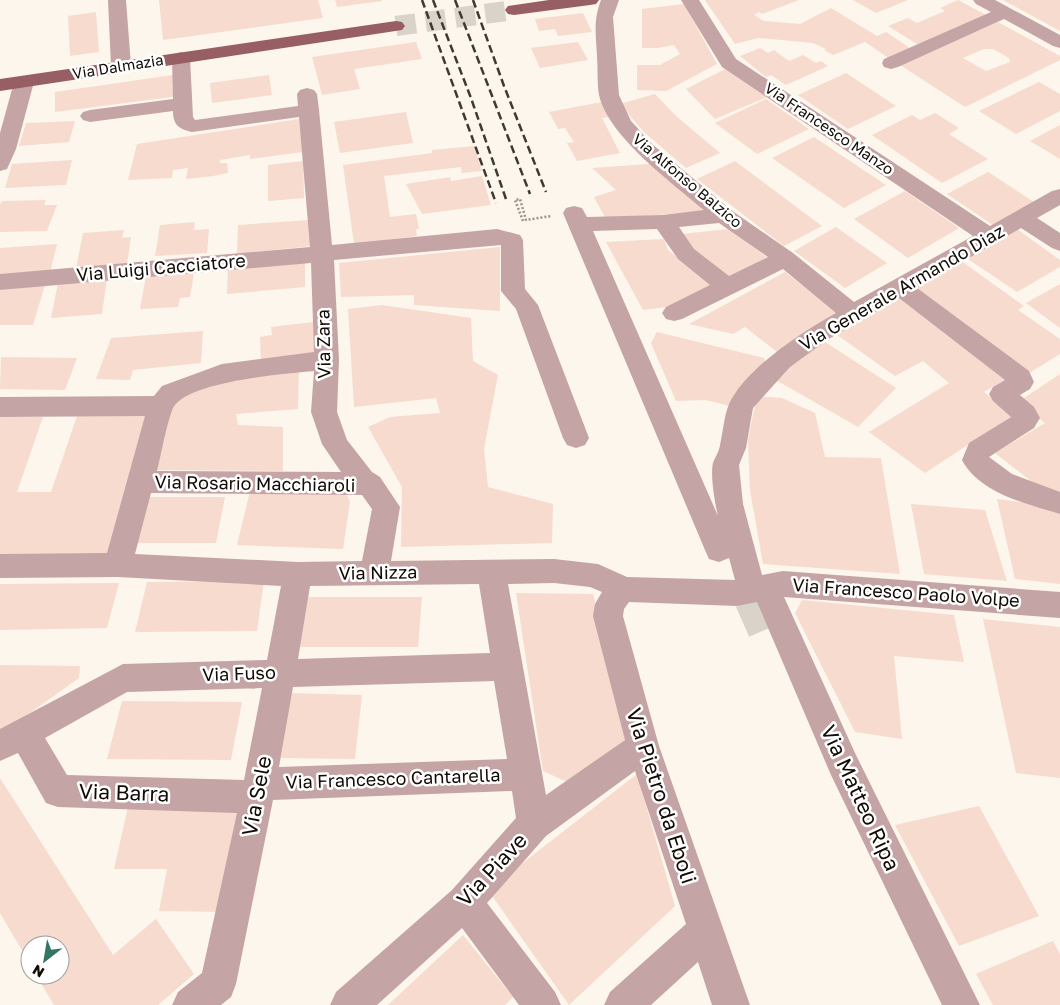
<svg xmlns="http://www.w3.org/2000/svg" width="1060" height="1005" viewBox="0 0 1060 1005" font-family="'Golos Text',sans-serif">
  <rect width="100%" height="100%" fill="#fcf6ec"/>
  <path fill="#f6dbce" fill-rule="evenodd" d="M159 0H318L323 18 163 40Z
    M335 0H382V1L337 7Z
    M705 0H799L762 14 759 12 754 15 764 21 800 24 831 8 877 36 886 32 913 50 890 59 865 42 833 55 824 50 826 49 813 43 758 38 735 44Z
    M853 0H908L876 13Z
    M958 0 988 16 920 46 888 26 908 18 917 23 945 11 940 8Z
    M1003 0H1060V31Z
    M684 4 717 64 666 91 637 90V65H660L680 54 674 45 658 48H642V9Z
    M96 12 99 52 70 56 68 16Z
    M583 13 592 32 558 36 555 29 539 31 535 19Z
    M998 22 1060 56V60L965 107 900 65ZM984 49H993L1009 58 1010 62 986 71 963 58Z
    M416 42 422 59 354 69 360 89 322 95 312 57Z
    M578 42 588 60 540 68 531 48Z
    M760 48 768 53 774 50 789 61 803 55 816 63 821 61 828 66 786 85 771 75 766 77 740 56Z
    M725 69 767 97 715 119 686 89Z
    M846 73 896 106 848 129 798 95Z
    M180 74V96L55 112V92Z
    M269 75 272 95 212 103 210 83Z
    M1039 82 1060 94V111L1016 134 979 111Z
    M655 94 676 116 720 153 686 168 644 132 620 104Z
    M766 99 809 129 757 154 715 123Z
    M602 102 609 117 602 118 620 153 577 161 567 143 574 142 565 128 558 129 549 112Z
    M406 112 413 143 340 153 334 122Z
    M935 113 959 128 949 134 988 159 942 183 872 135 912 115 920 120Z
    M299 119 303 152 250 159V155L220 160V163H227L228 173 213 176 186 179 188 168 173 170 172 178 128 180 137 144Z
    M75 121 69 142 19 146 26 123Z
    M1060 125V159L1030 141Z
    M814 137 886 185 844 208 772 158Z
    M474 146 482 171 462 173 461 167 384 176 390 217 416 214 419 229H416L417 236 354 244 343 165 432 153V150Z
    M72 160 66 185 5 188 12 164Z
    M303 161 304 198 268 201V165Z
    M735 161 822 226 784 246 697 179Z
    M649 164 708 211 606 219 594 197 616 190 592 168Z
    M988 172 1034 202 993 225 947 194Z
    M482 176 491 205 422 214 406 184 450 177 451 181Z
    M905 191 959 228 908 258 854 219Z
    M46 200 44 205H57L47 231 0 232V205L2 201Z
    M309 220 311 246 237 254 238 225Z
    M195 222 194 230 209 229 207 253 155 256 160 225Z
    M836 227 887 263 845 288 794 251Z
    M729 229 767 257 725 280 682 243 681 234Z
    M1017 229 1060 260V267L1017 292 965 257Z
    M124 230 122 238 131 237 127 264 76 268 83 233Z
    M664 239 668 250 711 285 674 306 643 310 606 242Z
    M57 244 50 273 0 276V248Z
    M500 247V311L414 305V295L341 297 339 263Z
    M957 258 1024 306 1018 310 1060 339V354L1026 375 906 288Z
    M305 262V287L227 294 228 268Z
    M785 272 839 313 777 352 745 327 733 334 689 324Z
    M194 273 190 297 180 298 178 307 140 309 146 276Z
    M107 278 102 314 51 318 58 283Z
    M1060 284V328L1026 303Z
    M45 285 33 325H0V290Z
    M899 296 1008 378 984 392 1013 415 925 473 869 432 949 383 923 361 895 376 833 332Z
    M382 305 471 318 473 361 498 375 484 449 488 487 553 504 552 543 401 547 402 487 368 427 390 417 440 413 436 398 354 407 348 309Z
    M313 322 315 357 261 364 260 337 272 335 271 327Z
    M203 331 201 363 133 370 130 380 96 379 111 338Z
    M657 332 764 358 766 363 738 408 706 400 676 401 651 343Z
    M822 340 896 388 858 427 774 379Z
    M1 357 77 358 65 390 0 389Z
    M299 367 298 409 236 414 238 425 283 427V471L153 470 166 404 227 374Z
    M1060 374V498L1031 481 995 453 1045 423 1018 402Z
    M757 396 782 398 815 413 825 457 881 458 900 574 763 564 750 490 748 440Z
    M78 413H155L116 556H0V417H43L17 492H51Z
    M343 488 350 502 343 549 237 545 250 491Z
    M148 497H225L216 543H136Z
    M997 499 1053 506 1060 509V584L1015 579Z
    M911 504 985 510 1007 581 924 574Z
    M264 581 257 631 135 632 147 582Z
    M119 583 107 628 0 630V584Z
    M516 593 593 594 630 736 567 782 543 771Z
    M304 597H422L418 647H297Z
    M802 600 954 615 964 662 894 656 902 739 855 732 795 613Z
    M983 619 1060 627V778L1016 773Z
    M0 665 80 666 79 678 0 734Z
    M291 693 362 695 355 759 281 758Z
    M122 701 242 702 231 760 107 759Z
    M637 774 675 906 569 1005 488 890Z
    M0 778 113 955 156 919 194 974 158 1005H54L36 975H60V945H30V964L0 913Z
    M979 806 1039 916 959 946 895 825Z
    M128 807 243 808 226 912 159 911 167 869H114Z
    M463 935 513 997 505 1005H388Z
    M1053 941 1060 954V1005H993L976 974Z"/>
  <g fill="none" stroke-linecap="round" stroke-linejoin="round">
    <path stroke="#d9d3c9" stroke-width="33" stroke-dasharray="33 16" stroke-linecap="butt" d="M751 600 766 634"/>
    <path stroke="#d9d3c9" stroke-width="20" stroke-dasharray="20 10" stroke-linecap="butt" d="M396 26 514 10"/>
    <path stroke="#99938b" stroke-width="2.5" stroke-dasharray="2 2" stroke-linecap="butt" d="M523 221 515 200 520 199 526 220 551 216"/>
    <path fill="#c5a4a6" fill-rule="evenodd" d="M108 0H126L131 66 128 70 121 72 114 70 111 66Z
      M601 0H619L613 17 619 95 631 121 652 144 731 210 793 253 854 302 973 236 722 67 681 0H699L736 59 990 226 1052 191 1060 189V205L1037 218 1060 233V251L1052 248 1021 228 917 288 1029 371 1034 382 1030 389 1020 395 1034 407 1040 418 1034 428 989 457 1012 474 1060 492V514C1027 504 979 493 962 460L969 443 1011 417 993 401 989 394 993 387 1005 380 899 298 827 340 790 367 753 408 746 448 739 465 743 504 762 575 783 571 1060 592V618L784 597 855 753 980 1005H942L831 775 757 602 737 606 629 602 624 609 623 616 659 746 750 1005H712L698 962 651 1005H604L610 992 686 924 635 771 546 836 487 903 555 992 561 1005H519L462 928 377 1005H330L336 992 452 890 516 818 512 791 273 800 236 984 231 997 221 1005H172L178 992 202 973 237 813 58 807 46 803 18 753 0 761V729L123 664 267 660 281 586 118 577 0 578V554L107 553 145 416 0 417V397L154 396 162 386 222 364 314 352 311 263 0 290V274L310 247 299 117 192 132C179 129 173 125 173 111L90 122 83 120 80 116 83 112 90 110 173 99 172 58 174 54 181 52 188 54 190 58 193 117 195 120 298 106 297 94 300 90 307 88 314 90 317 94 319 110 332 245 497 229 520 235 523 240 525 289 538 305 589 438 585 445 576 448 567 445 563 438 516 309 501 291V245L334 260 339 360 337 412 347 440 372 472 380 477 400 507 391 561 554 559 598 564 627 577 735 580 729 558 719 562 709 559 705 550 563 213 566 208 574 206 582 208 587 217 663 215 704 210C672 183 608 136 599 95 597 83 598 69 597 57 596 34 593 21 601 0ZM719 223 768 257 729 276 694 249 679 227ZM657 229 678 259 710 285 666 307 662 313 666 319 674 321 682 319 783 269 836 313C802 332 746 368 729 404 724 416 723 432 720 445 719 452 715 457 713 463 710 475 715 504 718 516L593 231ZM314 371 311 412 322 444 341 472 157 471C161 455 167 422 173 408 188 381 284 374 314 371ZM151 493 362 495 372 509 362 561 298 562 135 554ZM554 583 590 587 602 592 595 604 593 616 625 740 546 795 508 584ZM479 584 490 653 298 659 310 586ZM494 681 507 759 279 767 293 687ZM262 688 244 780 67 775 45 738 127 692Z
      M973 0H995L1060 35V48L1053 46 1004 19 898 67 891 69 884 67 882 63 884 59 991 12 976 4Z
      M24 76 31 78 34 82 16 149 7 169 0 171V133L14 82 17 78Z"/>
    <path fill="#975f63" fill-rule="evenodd" d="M549 0H599L596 4 590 5 514 15 508 14 505 10 508 6Z
      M396 21 402 22 405 26 402 30 0 91V79Z"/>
    <path stroke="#3f3932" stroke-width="2.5" stroke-dasharray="8 4" stroke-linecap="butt" d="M422 0 496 203
      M433 0 471 98 507 202
      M455 0 530 194
      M473 0 504 86 546 192"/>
  </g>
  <g text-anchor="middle" stroke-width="5" stroke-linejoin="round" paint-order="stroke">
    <g font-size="15" fill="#110b05" stroke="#fff">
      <text transform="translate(118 67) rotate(-9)" y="5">Via Dalmazia</text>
      <text transform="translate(829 129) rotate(34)" y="5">Via Francesco Manzo</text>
      <text transform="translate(687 181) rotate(40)" y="5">Via Alfonso Balzico</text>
    </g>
    <g font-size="18" fill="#110b05" stroke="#fff">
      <text transform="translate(161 268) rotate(-5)" y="6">Via Luigi Cacciatore</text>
      <text transform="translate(902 288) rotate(-30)" y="6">Via Generale Armando Diaz</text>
      <text transform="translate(324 344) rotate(-91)" y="6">Via Zara</text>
      <text transform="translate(255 484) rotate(1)" y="6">Via Rosario Macchiaroli</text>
      <text transform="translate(378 573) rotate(-1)" y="6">Via Nizza</text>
      <text transform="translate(906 593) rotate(4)" y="6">Via Francesco Paolo Volpe</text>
      <text transform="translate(239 674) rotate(-2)" y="6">Via Fuso</text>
      <text transform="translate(393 779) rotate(-2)" y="6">Via Francesco Cantarella</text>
    </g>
    <g font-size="21" fill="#110b05" stroke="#fff">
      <text transform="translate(124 793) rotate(2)" y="7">Via Barra</text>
      <text transform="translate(257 796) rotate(-79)" y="7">Via Sele</text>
      <text transform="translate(661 796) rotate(72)" y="7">Via Pietro da Eboli</text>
      <text transform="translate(860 798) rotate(65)" y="7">Via Matteo Ripa</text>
      <text transform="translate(492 870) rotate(-47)" y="7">Via Piave</text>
    </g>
  </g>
  <g transform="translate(45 960) rotate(211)"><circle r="24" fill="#ffffff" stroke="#a09d9b"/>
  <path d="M0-4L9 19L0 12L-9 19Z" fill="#347564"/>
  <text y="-8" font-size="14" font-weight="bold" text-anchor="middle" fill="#110b05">N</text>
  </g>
</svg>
